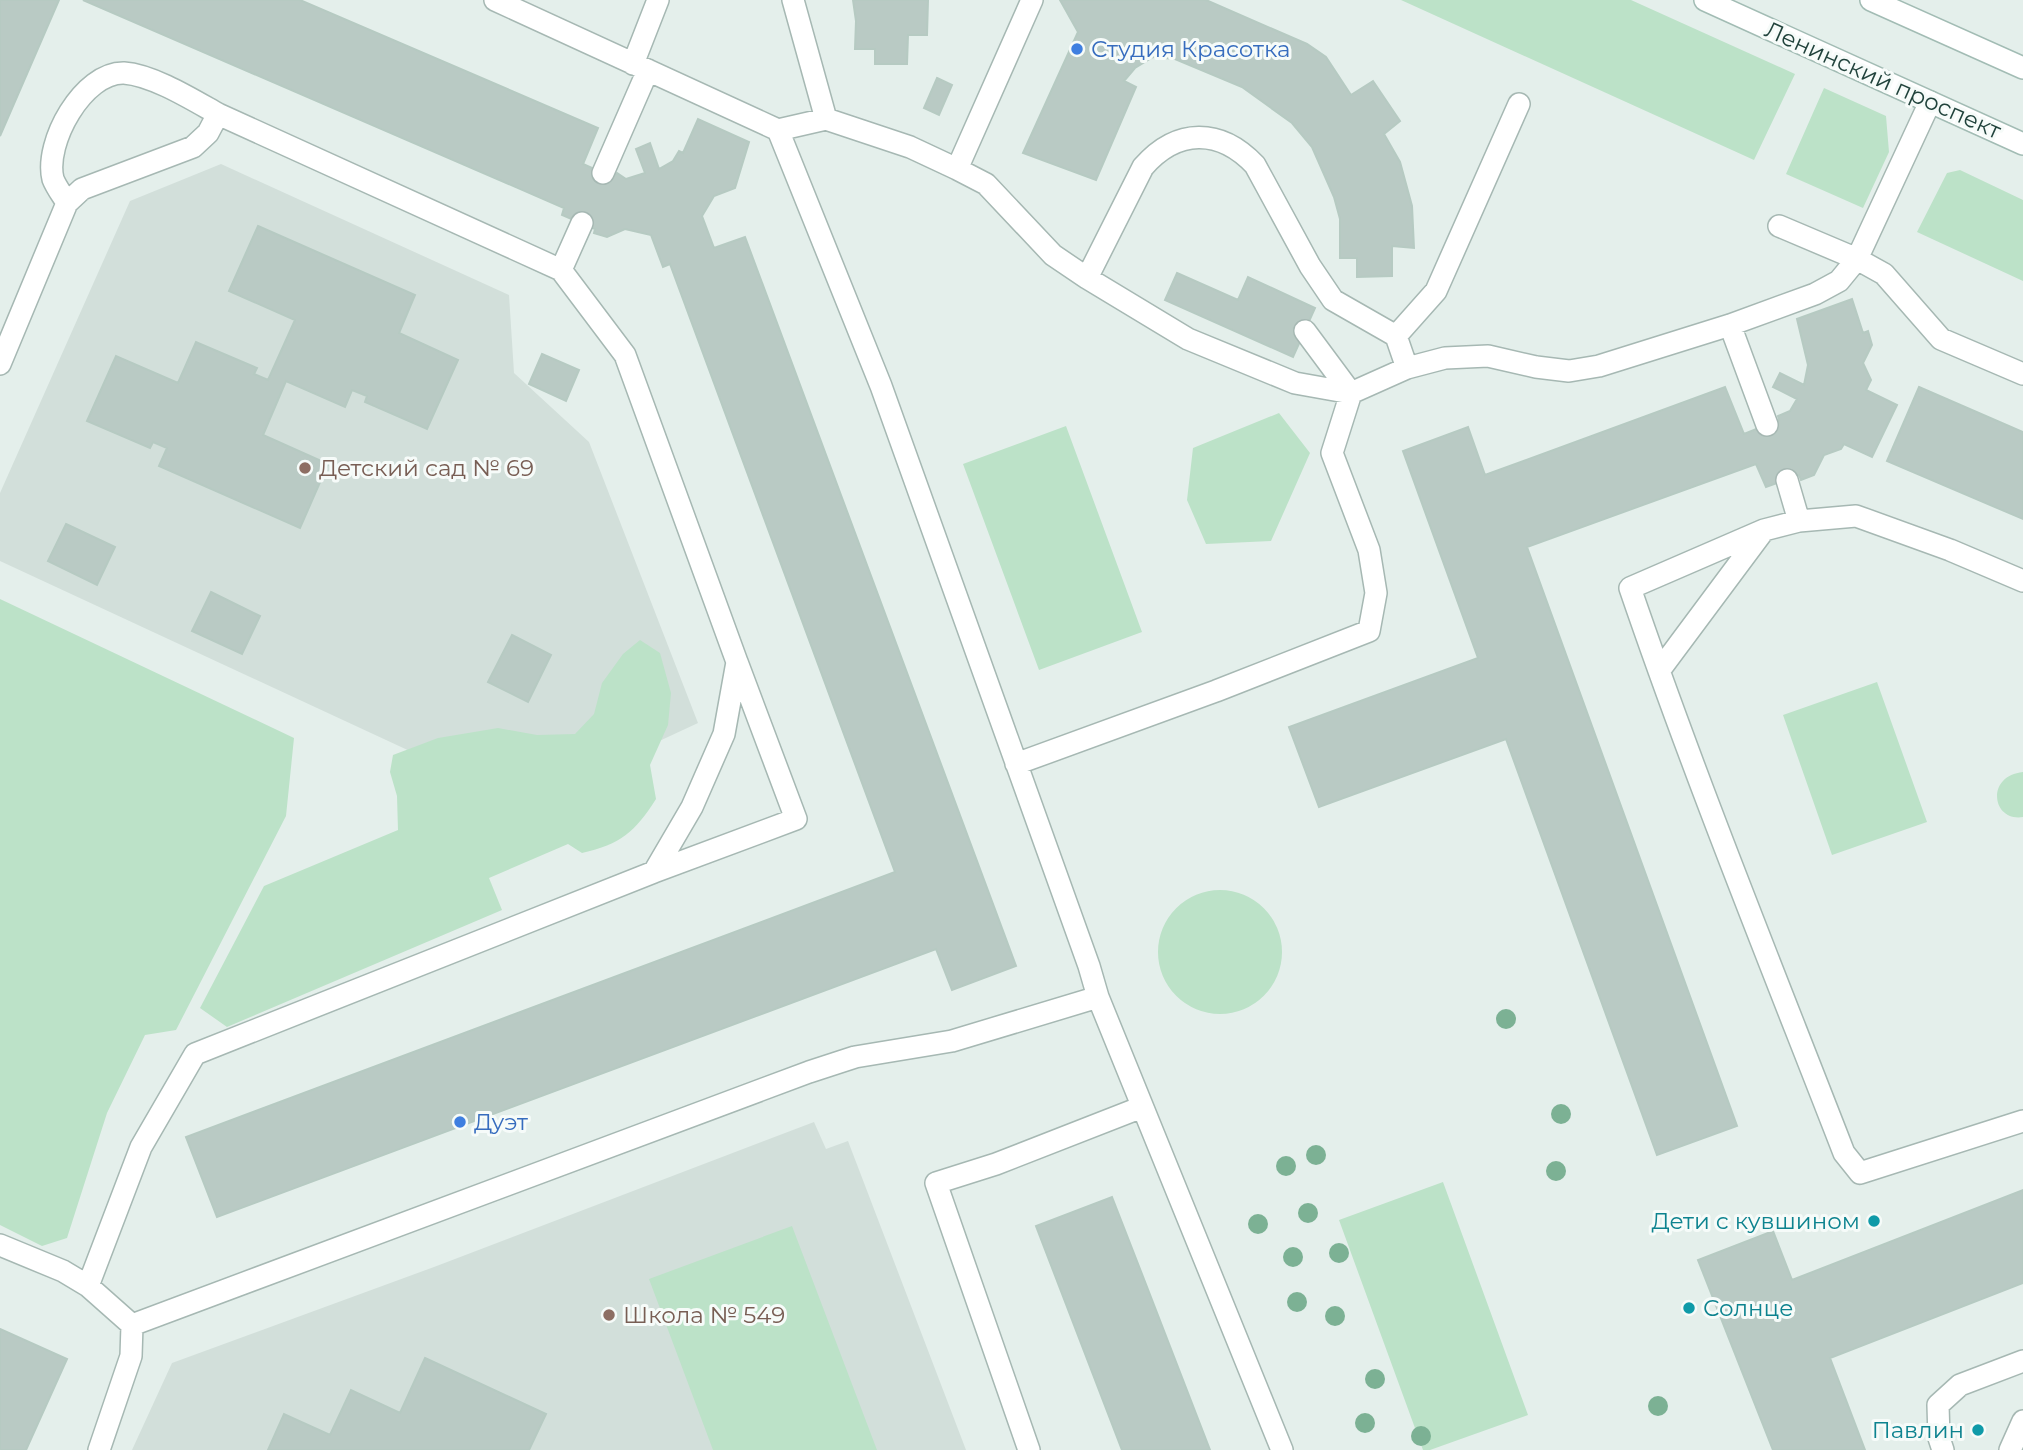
<svg xmlns="http://www.w3.org/2000/svg" width="2023" height="1450" viewBox="0 0 2023 1450" font-family="Montserrat,sans-serif">
  <rect width="100%" height="100%" fill="#e4efeb"/>
  <path fill="#d2dfda" d="M221 164 509 295 514 373 589 442 698 723 524 804 0 561V493L130 201Z
    M814 1122 826 1149 848 1141 966 1450H132L172 1363 434 1267Z"/>
  <path fill="#bce2c8" d="M1401 0H1631L1795 74 1754 160Z
    M1824 88 1886 116 1889 152 1863 208 1786 174Z
    M1960 170 2023 200V281L1917 232 1947 173Z
    M1279 413 1310 453 1271 541 1206 544 1187 500 1193 448Z
    M1066 426 1142 632 1039 670 963 464Z
    M0 599 294 738 286 816 176 1030 145 1035 107 1113 67 1238 42 1246 0 1225Z
    M640 640 660 653 671 693 668 725 650 765 656 799C635 832 621 844 582 853L568 844 489 878 502 910 227 1027 200 1008 264 886 398 830 397 796 390 772 393 755 438 738 498 728 537 735 575 734 594 714 602 683 623 654Z
    M1877 682 1927 822 1832 855 1783 715Z
    M2023 772V817C1992 822 1985 776 2023 772Z
    M1158 952a62 62 0 1 1 124 0a62 62 0 1 1-124 0Z
    M1443 1182 1528 1415 1430 1450H1423L1339 1220Z
    M792 1226 877 1450H713L649 1279Z"/>
  <path fill="#b9cac4" stroke="#b6cac2" stroke-width="2" d="M0 0H59L0 136Z
    M83 0H300L598 128 583 164 612 177 617 173 626 179 645 173 636 149 650 143 659 169 673 161 679 151 683 153 698 119 749 142 735 188 714 196 702 216 714 248 745 237 1016 966 952 990 936 949 217 1217 186 1137 895 872 670 264 663 267 651 235 625 229 607 237 594 233 595 229 562 215 564 208Z
    M853 0H928L927 35H908L907 64H875V49H855L856 21Z
    M1060 0H1206L1307 44 1326 57 1351 95 1373 81 1400 121 1384 134 1400 162 1412 206 1414 248 1392 246V276L1357 277V258H1340V219L1334 197 1312 147 1292 123 1242 87 1175 59 1153 57 1135 68 1124 81 1136 87 1096 180 1023 153 1078 32Z
    M937 78 952 85 939 115 924 108Z
    M258 226 415 295 399 333 458 360 427 429 365 402 367 396 352 390 345 407 286 381 263 435 328 464 300 528 159 466 167 448 153 442 150 448 87 421 116 356 178 383 196 342 257 368 254 374 268 380 295 320 229 291Z
    M1177 273 1238 300 1248 277 1315 308 1293 357 1165 300Z
    M1852 299 1863 333 1868 331 1872 345 1863 363 1871 380 1866 390 1897 405 1872 457 1844 444 1841 449 1824 455 1814 475 1801 480 1799 475 1766 487 1756 464 1527 547 1737 1126 1657 1155 1506 739 1319 807 1289 727 1478 658 1403 451 1468 427 1485 475 1725 387 1744 434 1779 420 1778 416 1790 411 1797 399 1773 387 1780 373 1804 385 1808 365 1797 319Z
    M542 354 579 370 566 401 529 384Z
    M1919 387 2023 432V519L1887 461Z
    M66 524 115 547 97 585 48 561Z
    M211 592 260 616 242 654 192 631Z
    M512 635 551 655 528 702 488 682Z
    M2023 1190V1283L1830 1358 1865 1450H1773L1698 1260 1773 1231 1792 1280Z
    M1112 1197 1154 1305 1210 1450H1122L1036 1226Z
    M0 1329 67 1359 26 1450H0Z
    M425 1358 546 1414 529 1450H268L284 1414 330 1435 351 1390 400 1413Z"/>
  <g fill="none" stroke-linecap="round" stroke-linejoin="round">
    <defs>
      <path id="service" d="M495 0 778 130 826 119 910 147 957 169 986 184 1053 255 1087 278 1188 339 1295 383 1351 393 1407 368 1445 358 1488 356 1536 367 1569 371 1599 366 1730 325 1815 294 1839 281 1857 259 1930 102
        M793 0 826 119
        M633 64 658 0
        M778 130 881 386 1089 966 1098 997 1282 1450
        M957 169 1032 0
        M603 173 648 70
        M67 203C63 196 56 187 53 179 44 143 83 72 124 73 153 75 193 100 218 114
        M1779 226 1857 259 1884 274 1941 339 2023 374
        M561 270 582 223
        M1087 278 1143 167C1177 128 1220 128 1255 165L1310 266 1333 300 1396 336
        M1730 325 1767 425
        M0 364 67 203 82 189 193 147 208 133 218 114 561 270 625 355 737 662 724 734 692 807 654 872 195 1054 141 1147 88 1286
        M1407 368 1396 336 1436 291 1519 104
        M1787 480 1799 521
        M2023 581 1950 550 1856 516 1799 521 1764 530 1630 588C1695 778 1771 965 1844 1153L1860 1173 2023 1121
        M1659 671 1764 530
        M1016 764 1216 691 1369 631 1376 593 1369 550 1332 453 1351 393 1305 331
        M654 872 796 819 737 662
        M0 1245 63 1271 88 1286 132 1325
        M132 1325 809 1072 855 1057 952 1041 1098 997
        M99 1450 131 1356 132 1325
        M1029 1450 936 1183 996 1164 1142 1107
        M1943 1450 1939 1438 1938 1405 1960 1385 2023 1361
        M2010 1450 2023 1421"/>
      <path id="secondary" d="M1705 0 2023 144
        M1871 0 2023 68"/>
    </defs>
    <use href="#service" stroke="#a6b8b3" stroke-width="24"/>
    <use href="#secondary" stroke="#a2bcb4" stroke-width="24"/>
    <use href="#service" stroke="#fff" stroke-width="21"/>
    <use href="#secondary" stroke="#fff" stroke-width="21"/>
  </g>
  <g fill="#7cb194">
    <circle cx="1506" cy="1019" r="10"/>
    <circle cx="1561" cy="1114" r="10"/>
    <circle cx="1316" cy="1155" r="10"/>
    <circle cx="1286" cy="1166" r="10"/>
    <circle cx="1556" cy="1171" r="10"/>
    <circle cx="1308" cy="1213" r="10"/>
    <circle cx="1258" cy="1224" r="10"/>
    <circle cx="1339" cy="1253" r="10"/>
    <circle cx="1293" cy="1257" r="10"/>
    <circle cx="1297" cy="1302" r="10"/>
    <circle cx="1335" cy="1316" r="10"/>
    <circle cx="1375" cy="1379" r="10"/>
    <circle cx="1658" cy="1406" r="10"/>
    <circle cx="1365" cy="1423" r="10"/>
    <circle cx="1421" cy="1436" r="10"/>
  </g>
  <g fill="#3f7fe0" stroke="#f6fbf9" stroke-width="2.5">
    <circle cx="1077" cy="49" r="7"/>
    <circle cx="460" cy="1122" r="7"/>
  </g>
  <g fill="#8d6e63" stroke="#f6fbf9" stroke-width="2.5">
    <circle cx="305" cy="468" r="7"/>
    <circle cx="609" cy="1315" r="7"/>
  </g>
  <g fill="#0f9aa8" stroke="#f6fbf9" stroke-width="2.5">
    <circle cx="1874" cy="1221" r="7"/>
    <circle cx="1689" cy="1308" r="7"/>
    <circle cx="1978" cy="1430" r="7"/>
  </g>
  <g text-anchor="middle" stroke-width="6" stroke-linejoin="round" paint-order="stroke">
    <g font-size="23" fill="#366cbe" stroke="#f6fbf9" text-anchor="start">
      <text x="1091" y="57">Студия Красотка</text>
      <text x="474" y="1130">Дуэт</text>
    </g>
    <g font-size="23" fill="#21433c" stroke="#f6fbf9">
      <text transform="translate(1883 80) rotate(24)" y="8">Ленинский проспект</text>
    </g>
    <g font-size="23" fill="#785e54" stroke="#f6fbf9" text-anchor="start">
      <text x="319" y="476">Детский сад № 69</text>
      <text x="623" y="1323">Школа № 549</text>
    </g>
    <g font-size="23" fill="#0d838f" stroke="#f6fbf9" text-anchor="end">
      <text x="1860" y="1229">Дети с кувшином</text>
      <text x="1703" y="1316" text-anchor="start">Солнце</text>
      <text x="1964" y="1438">Павлин</text>
    </g>
  </g>
</svg>
